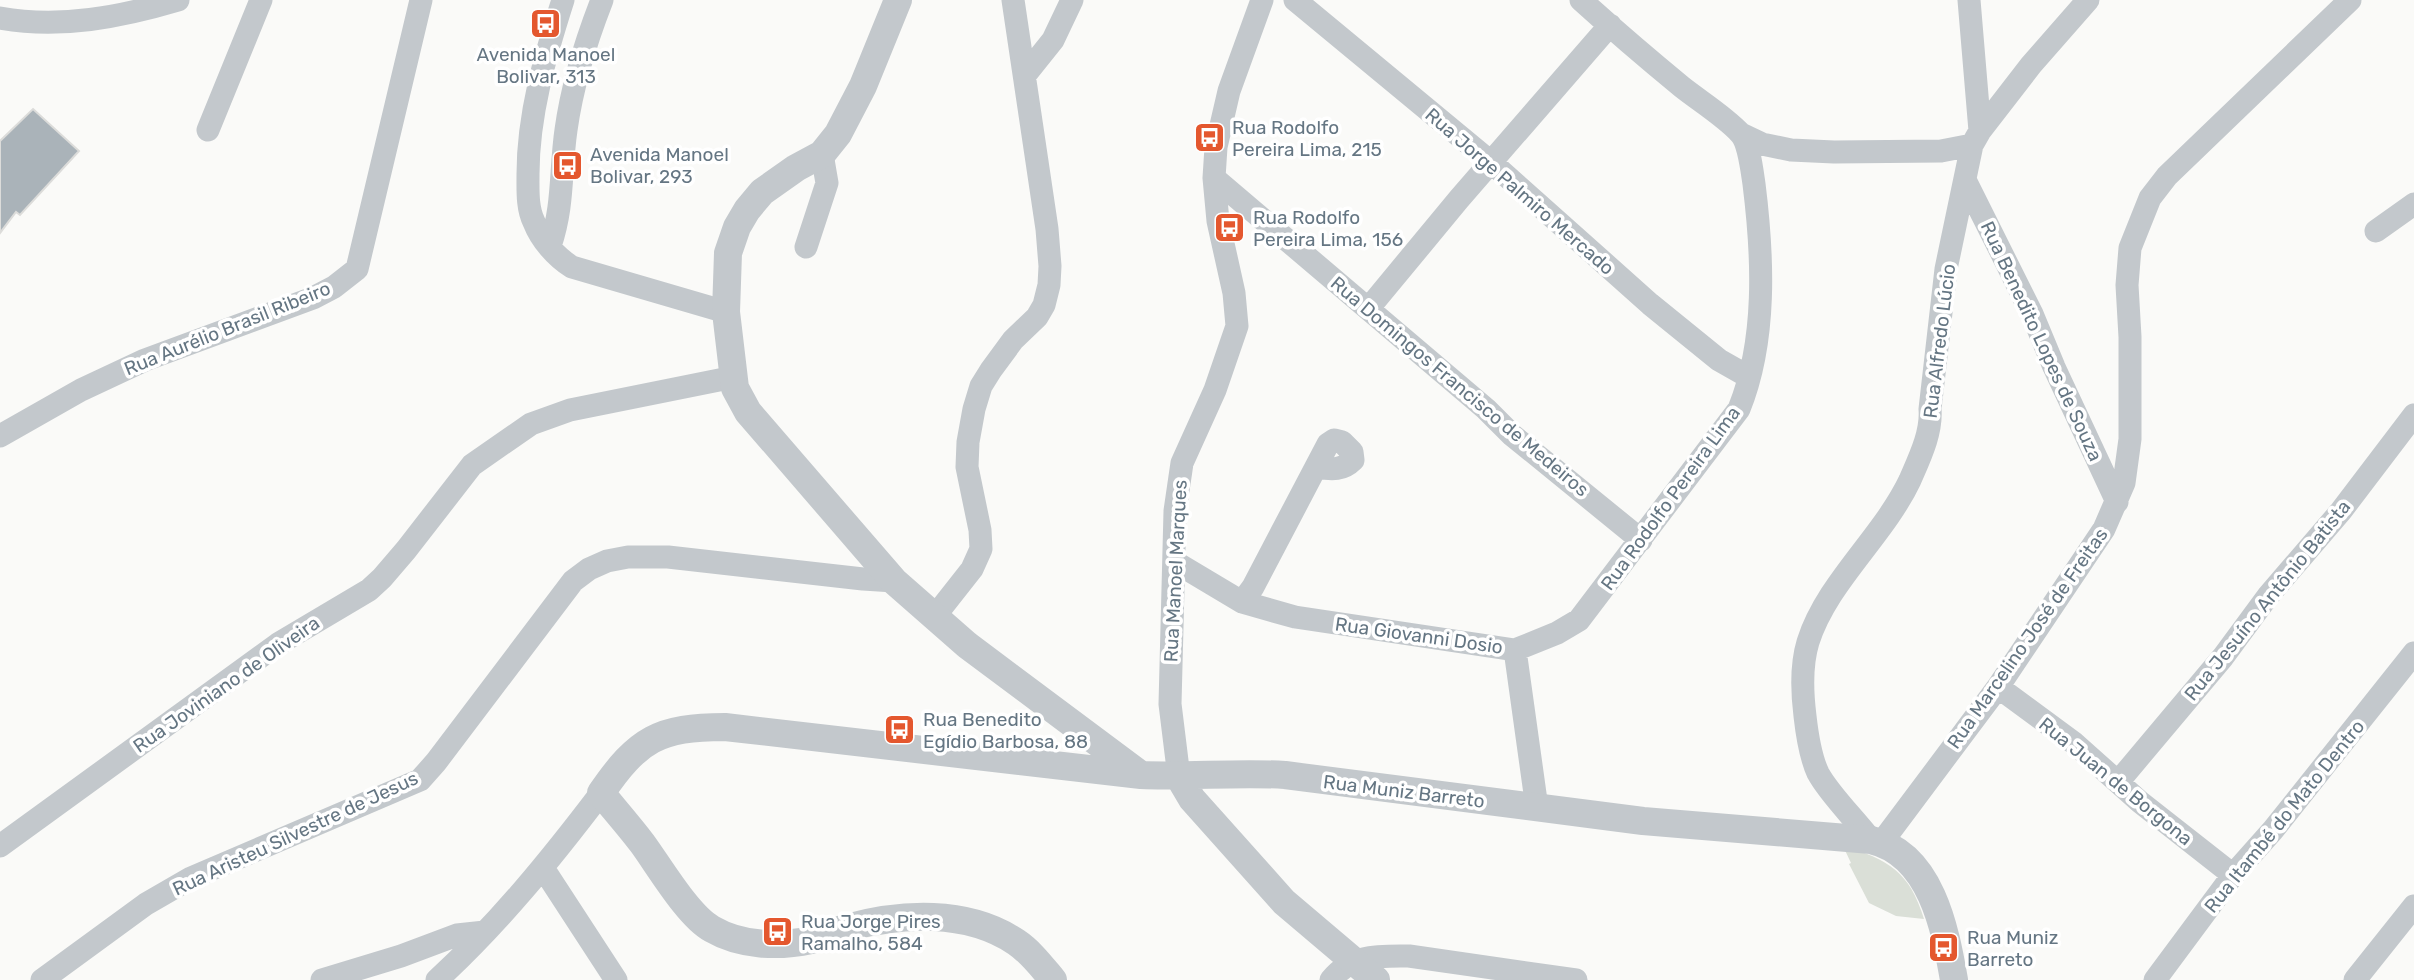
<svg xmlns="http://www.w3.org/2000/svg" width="2414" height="980" viewBox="0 0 2414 980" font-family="Rubik,sans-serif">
  <rect width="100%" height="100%" fill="#fafaf8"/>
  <path fill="#dadfd7" d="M1843 846C1888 859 1910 872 1924 919L1896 916 1869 903 1849 864 1851 863Z"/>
  <path fill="#aab3b9" stroke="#dcdcda" stroke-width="2" d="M33 109 79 151 20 215 16 212 0 233V141Z"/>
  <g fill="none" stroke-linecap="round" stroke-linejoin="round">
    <path stroke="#c3c8cc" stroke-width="23" d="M563 0C545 56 528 115 528 174 528 190 527 208 534 222 541 240 556 257 572 267L726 312
      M1295 0 1492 163 1650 304 1719 360 1749 377
      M1969 0 1980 131
      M0 18C60 29 121 17 178 0
      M1025 75 1053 40 1072 0
      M208 130 261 0
      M1743 135 1762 144 1791 150 1834 152 1941 151 1972 145
      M1214 178 1486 409 1512 435 1641 540
      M1965 180 2032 314 2054 367 2117 502
      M2376 231 2414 204
      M550 246C564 205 560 171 566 130 572 86 586 41 602 0
      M806 247 827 183 822 154
      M1368 309 1459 199 1610 25
      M0 436 81 390 145 360 313 298 334 287 357 269 421 0
      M1175 562 1242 602 1295 617 1515 650 1537 808
      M1242 602 1253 587 1328 444 1334 440 1342 442 1352 452 1353 460C1343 470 1332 470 1318 467
      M935 616 972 569 981 549 980 530 967 467 968 442 974 409 981 386 991 370 1013 340 1037 317 1044 305 1049 285 1050 266 1047 229 1013 0
      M1515 650 1557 633 1579 620 1739 409C1767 340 1763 256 1754 184 1752 171 1749 142 1740 133 1724 116 1701 102 1682 87 1648 59 1614 30 1581 0
      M1998 687 2074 743 2140 802 2233 875
      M1179 777 1170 704 1175 511 1182 463 1215 390 1237 326 1234 293 1218 221 1214 178 1216 147 1229 91 1262 0
      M2118 782 2223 657 2268 596 2341 511 2414 415
      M1871 840C1856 820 1829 794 1818 773 1810 756 1807 734 1805 716 1802 692 1801 665 1808 642 1827 582 1883 537 1910 480 1919 459 1932 433 1930 409L1946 269 1972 145 1980 131 2031 65 2088 0
      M1882 842 1998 687 2104 529 2124 483 2130 439V337L2127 285 2130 248 2150 198 2167 176 2350 0
      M0 846 278 644 369 590 382 578 406 550 472 465 531 424 570 410 734 377
      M543 868 616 980
      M42 980 146 904 191 878 420 780 436 762 573 581 589 569 607 561 628 557H668L863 579 894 581
      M322 980 401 956 457 935 485 932
      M437 980C498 924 551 859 601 793
      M1331 980C1352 954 1378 956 1409 956L1576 980
      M2155 980 2233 875 2273 830 2414 653
      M2355 980 2414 906"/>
    <path stroke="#c3c8cc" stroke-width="28" d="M898 0 863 86 838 134 822 154 796 168 762 192 747 210 737 227 728 253 726 312 735 388 748 412 894 581 967 645 1141 775
      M1179 777 1192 799 1284 902 1376 980
      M1053 980C1042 967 1031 952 1016 942 967 909 901 913 846 928 834 931 823 938 811 940 779 947 741 946 712 929 688 916 659 866 642 843 629 826 615 810 601 793 638 739 659 727 725 727L1141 775C1189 777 1237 772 1285 775L1643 821 1871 840C1931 854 1945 928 1954 980"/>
  </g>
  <defs>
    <symbol id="bus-square" viewBox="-11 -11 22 22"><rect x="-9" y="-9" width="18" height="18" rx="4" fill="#e4572e" stroke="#fff"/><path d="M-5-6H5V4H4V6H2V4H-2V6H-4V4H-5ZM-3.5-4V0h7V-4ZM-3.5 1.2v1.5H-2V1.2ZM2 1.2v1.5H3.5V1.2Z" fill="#fff"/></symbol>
  </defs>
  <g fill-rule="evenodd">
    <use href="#bus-square" x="528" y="6" width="35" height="35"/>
    <use href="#bus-square" x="1192" y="120" width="35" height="35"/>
    <use href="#bus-square" x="550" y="148" width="35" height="35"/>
    <use href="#bus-square" x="1212" y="210" width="35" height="35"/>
    <use href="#bus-square" x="882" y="712" width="35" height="35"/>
    <use href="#bus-square" x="760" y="914" width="35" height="35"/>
    <use href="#bus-square" x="1926" y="930" width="35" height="35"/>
  </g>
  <g text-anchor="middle" stroke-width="7" stroke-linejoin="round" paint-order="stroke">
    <g font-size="19" fill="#657683" stroke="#fff" text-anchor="start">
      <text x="546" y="61" text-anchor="middle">Avenida Manoel<tspan x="546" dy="22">Bolivar, 313</tspan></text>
      <text x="1232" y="134">Rua Rodolfo<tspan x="1232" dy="22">Pereira Lima, 215</tspan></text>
      <text x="590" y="161">Avenida Manoel<tspan x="590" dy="22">Bolivar, 293</tspan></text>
      <text x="1253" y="224">Rua Rodolfo<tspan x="1253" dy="22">Pereira Lima, 156</tspan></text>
      <text x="923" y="726">Rua Benedito<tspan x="923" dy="22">Egídio Barbosa, 88</tspan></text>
      <text x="801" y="928">Rua Jorge Pires<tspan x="801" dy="22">Ramalho, 584</tspan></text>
      <text x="1967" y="944">Rua Muniz<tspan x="1967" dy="22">Barreto</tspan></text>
    </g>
    <g font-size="19" fill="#657683" stroke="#fff">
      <text transform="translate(1520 191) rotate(41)" y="7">Rua Jorge Palmiro Mercado</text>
      <text transform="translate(227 328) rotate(-22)" y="7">Rua Aurélio Brasil Ribeiro</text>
      <text transform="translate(1939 341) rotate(-83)" y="7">Rua Alfredo Lúcio</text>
      <text transform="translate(2042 341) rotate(65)" y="7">Rua Benedito Lopes de Souza</text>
      <text transform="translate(1460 386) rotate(40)" y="7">Rua Domingos Francisco de Medeiros</text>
      <text transform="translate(1670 498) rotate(-54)" y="7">Rua Rodolfo Pereira Lima</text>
      <text transform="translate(1175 571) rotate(-87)" y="7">Rua Manoel Marques</text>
      <text transform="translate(2267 600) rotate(-51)" y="7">Rua Jesuíno Antônio Batista</text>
      <text transform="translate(1419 635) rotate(8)" y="7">Rua Giovanni Dosio</text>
      <text transform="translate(2027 638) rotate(-55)" y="7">Rua Marcelino José de Freitas</text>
      <text transform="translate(226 684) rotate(-35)" y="7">Rua Joviniano de Oliveira</text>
      <text transform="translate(2116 781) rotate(39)" y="7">Rua Juan de Borgona</text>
      <text transform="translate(1404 791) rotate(7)" y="7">Rua Muniz Barreto</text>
      <text transform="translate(2284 816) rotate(-51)" y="7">Rua Itambé do Mato Dentro</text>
      <text transform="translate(295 833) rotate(-25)" y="7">Rua Aristeu Silvestre de Jesus</text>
    </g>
  </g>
</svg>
